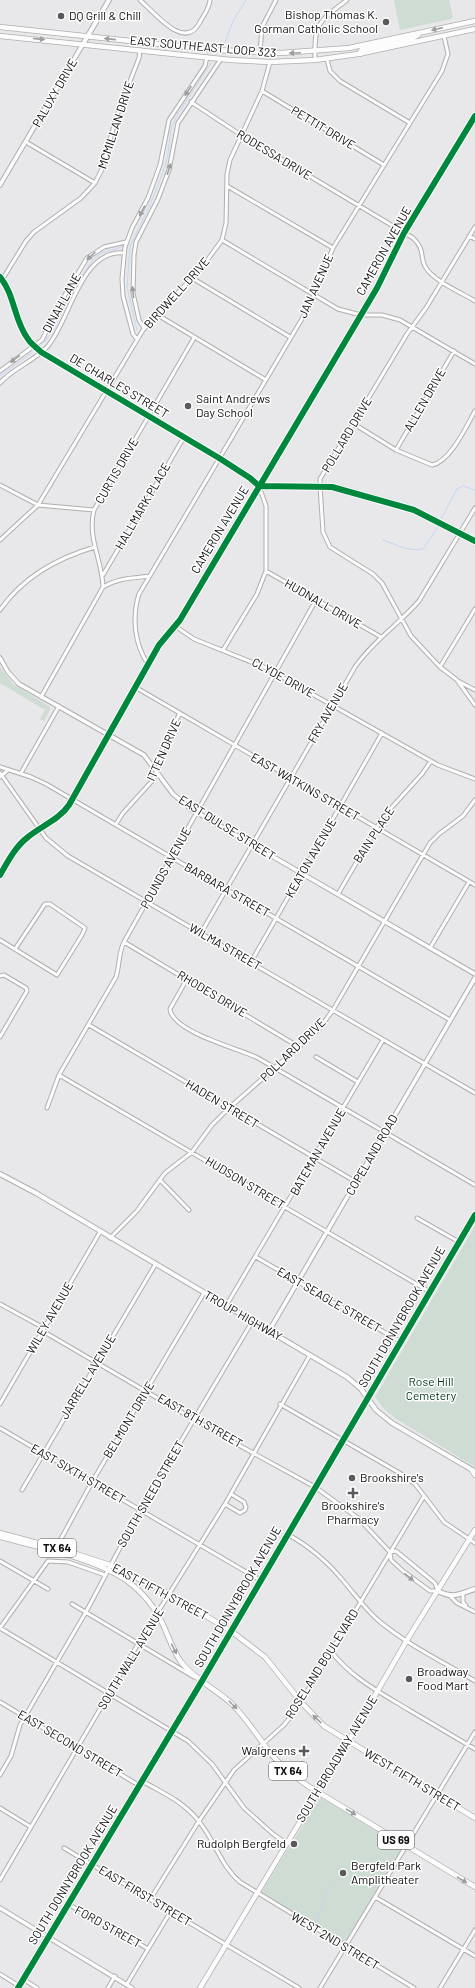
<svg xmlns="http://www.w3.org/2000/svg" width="475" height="1988" viewBox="0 0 475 1988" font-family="Barlow,sans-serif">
  <rect width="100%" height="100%" fill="#e8e8ea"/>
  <path fill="#cedcd3" d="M394 0H449L453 17 451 19 400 30Z
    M0 667 13 684 50 707V710L44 721 40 719 45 710 0 683Z
    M475 1226V1467L395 1418 384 1409 375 1397Z
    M320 1797 403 1847 345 1944 261 1893Z"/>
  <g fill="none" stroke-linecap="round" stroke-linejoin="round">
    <path stroke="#c4d7f3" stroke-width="1" d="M224 45 233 21 246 0
      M137 330 127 287 130 246 150 205 163 172 168 154 171 129 176 117 211 63
      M45 341 55 327 66 302 92 261 101 253 121 247
      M0 376 31 353
      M441 519 457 489 463 486 475 490
      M383 540C397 545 409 552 423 549L438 527
      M316 1922 331 1884"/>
    <defs>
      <path id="minor" d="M140 0C155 13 185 52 200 22 204 15 209 9 210 0
        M260 53 262 27 276 0
        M327 59 330 71 340 81 410 123
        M315 60C314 23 318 22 347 0
        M262 91 384 165
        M191 102 241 135 413 238C426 250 419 257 426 268 434 281 462 293 475 301
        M26 142 95 183
        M227 186 333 248
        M475 227 426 308 407 334 320 479V486L323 532 330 547 373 574 382 583 411 636 440 667 457 680 475 705
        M469 236 475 239
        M222 240 338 309 361 315H382L400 320 475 364
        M192 278 290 337
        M2 280 26 241 34 232 81 198 95 183 102 169 117 115 139 58 140 50
        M156 314 266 380
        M144 328 139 320 133 293 134 255 136 242 158 199 169 170 178 123 221 59
        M137 339 133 334 123 296 122 279 125 247 132 228 148 198 160 165 169 120 205 66 207 57
        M0 371 42 340 59 305 87 258 104 247 126 242
        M0 383C13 368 33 362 47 347 70 322 80 249 124 253
        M354 424 396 450 432 465C450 462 466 427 475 411
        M396 450 454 351
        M0 485 38 505 94 510
        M0 540 38 505 143 330 203 266 222 240 226 223 227 174 230 160 262 91 270 62
        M266 571 381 637
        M103 575 184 437
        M103 587C118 578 133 578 150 576
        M0 610C23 577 57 558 95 547
        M175 626 194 639 266 668 438 765 475 779
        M223 650 257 594 266 571V506L259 486
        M148 664C134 644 132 616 139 594L309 307 333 248 442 71 448 54 444 36
        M440 667 475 609
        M458 681 475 690
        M135 687 475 885
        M41 697 103 587C102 559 87 538 94 510L194 338
        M0 767 31 777 46 784 450 1020
        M0 773 46 838 68 856 475 1093
        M21 773 59 706
        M0 777 8 770
        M116 824 123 813 152 781 157 772 164 744 180 713
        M0 875C8 861 15 847 28 837 41 826 59 820 69 805L159 645 180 620 377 288 404 233 475 116
        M338 894 383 817 422 774 431 761
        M201 933 355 667C373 641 399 624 419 601L475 508
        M0 940 57 975 82 935 85 928 50 904H45L15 949
        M124 942 299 1047
        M430 948 469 882
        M251 962 382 733
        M0 976 4 975 26 988 27 991 0 1037
        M187 979 170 1009C172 1032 240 1049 258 1058L475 1185
        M89 1025 356 1182
        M316 1057 358 1082
        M59 1075 430 1292
        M47 1108 59 1075 116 977C120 965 118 954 124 942L316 600
        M160 1180 189 1210
        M417 1218 459 1242
        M110 1238 137 1211 165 1173 192 1152 212 1125 229 1108 319 1029 333 1010 430 843 439 834 463 816 475 800
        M256 1257 401 1342
        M0 1304 42 1327 46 1333 224 1437 315 1487 358 1518 390 1552 391 1560 403 1571 430 1591H438L435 1583 396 1551 390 1552
        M226 1306 383 1040
        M0 1404 100 1232
        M280 1404 403 1475 415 1484 444 1522 475 1543
        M0 1428 260 1580
        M22 1490 155 1265
        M225 1504 240 1513 245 1510 246 1507 244 1502 231 1494
        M287 1534C309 1546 329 1563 345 1583 356 1596 366 1610 379 1621 408 1645 443 1662 475 1681
        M56 1548 92 1482 204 1293
        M0 1561 48 1589
        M463 1593V1602L466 1606
        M450 1596 457 1603 475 1612
        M72 1604 194 1677
        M0 1628 188 1741 212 1764 244 1808 273 1834 286 1843
        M0 1628 48 1561 68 1562 105 1575
        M331 1651C350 1677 381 1693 409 1710 431 1723 453 1736 475 1749
        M0 1702 140 1786
        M0 1775 11 1756 20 1725 86 1612 140 1510 252 1322
        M142 1781C161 1792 182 1801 196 1818 214 1837 219 1864 240 1882L414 1988
        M0 1808 31 1827
        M64 1848 299 1988
        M0 1880 138 1644 225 1504 310 1355
        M375 1897 475 1956
        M151 1898 199 1821 234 1770 284 1725 296 1710 424 1496
        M68 1904 90 1917 103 1922 148 1949
        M0 1974 19 1986
        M23 1979 37 1988
        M127 1984 171 1911
        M18 1988 202 1681 475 1215
        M108 1988 115 1976
        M320 1988 475 1732
        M440 1988 475 1930"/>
      <path id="tertiary" d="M0 185 83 44
        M0 277C15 295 14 321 28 339 31 344 37 348 41 352L219 458 250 478 259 486 332 487 414 510 475 541
        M0 658 8 672 19 684 144 755 173 794 191 809 475 974
        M269 1331 475 978
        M0 1908 132 1988"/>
      <path id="secondary" d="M83 44 109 0
        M0 1174 36 1193 347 1377 361 1389 376 1410 392 1423 474 1471
        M438 1591C453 1599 459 1594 475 1589"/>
      <path id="primary" d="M472 1470 475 1475
        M0 1533 67 1551 110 1565 166 1592 231 1631 265 1657 301 1702 324 1726 475 1818
        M0 1537C38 1547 94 1558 126 1580 144 1593 157 1610 165 1629 170 1641 174 1652 181 1662 195 1680 216 1689 232 1704 247 1719 257 1736 270 1752 280 1766 294 1776 308 1786L475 1887
        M200 1988 348 1742 407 1640 475 1530"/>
      <path id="trunk" d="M0 27 215 50 281 53 349 48 475 21
        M0 36 231 60 270 62 315 60 358 54 475 29
        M361 54 360 52 362 49 411 39 418 35"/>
    </defs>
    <use href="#minor" stroke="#afafb1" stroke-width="5"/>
    <use href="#tertiary" stroke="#afafb1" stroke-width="5.5"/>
    <use href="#secondary" stroke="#afafb1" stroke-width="6"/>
    <use href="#primary" stroke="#afafb1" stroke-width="6"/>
    <use href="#trunk" stroke="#afafb1" stroke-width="6"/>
    <use href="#minor" stroke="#fcfcfc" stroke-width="3"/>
    <use href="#tertiary" stroke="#fcfcfc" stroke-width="3.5"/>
    <use href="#secondary" stroke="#fcfcfc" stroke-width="4"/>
    <use href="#primary" stroke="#fcfcfc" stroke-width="4.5"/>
    <use href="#trunk" stroke="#fcfcfc" stroke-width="4.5"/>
    <defs>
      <path id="cycleway" d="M0 277C15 295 14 321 28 339 31 344 37 348 41 352L219 458 250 478 259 486 332 487 414 510 475 541
        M0 875C8 861 15 847 28 837 41 826 59 820 69 805L159 645 180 620 377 288 404 233 475 116
        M18 1988 202 1681 475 1215"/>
    </defs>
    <use href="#cycleway" stroke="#fff" stroke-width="8"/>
    <use href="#cycleway" stroke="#00873e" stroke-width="6"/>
  </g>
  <defs><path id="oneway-solid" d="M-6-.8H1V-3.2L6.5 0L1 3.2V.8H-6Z"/></defs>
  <g fill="#9d9d9d">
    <use href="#oneway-solid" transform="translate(437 29) rotate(167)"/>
    <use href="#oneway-solid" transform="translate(39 39) rotate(5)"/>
    <use href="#oneway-solid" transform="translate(110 39) rotate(-174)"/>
    <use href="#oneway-solid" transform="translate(295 53) rotate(178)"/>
    <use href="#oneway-solid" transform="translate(188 91) rotate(124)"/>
    <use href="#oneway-solid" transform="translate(169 169) rotate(-72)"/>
    <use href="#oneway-solid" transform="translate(142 211) rotate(118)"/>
    <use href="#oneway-solid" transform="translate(91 256) rotate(138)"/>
    <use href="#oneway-solid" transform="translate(133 292) rotate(-96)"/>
    <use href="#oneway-solid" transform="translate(15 359) rotate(143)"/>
    <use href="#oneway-solid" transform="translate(409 1577) rotate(38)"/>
    <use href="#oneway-solid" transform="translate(174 1649) rotate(64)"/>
    <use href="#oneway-solid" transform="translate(233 1705) rotate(45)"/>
    <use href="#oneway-solid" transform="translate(317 1719) rotate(-137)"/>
    <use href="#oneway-solid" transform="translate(351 1812) rotate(31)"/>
    <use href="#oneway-solid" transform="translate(462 1880) rotate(31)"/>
  </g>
  <g fill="#5a5a5c" stroke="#fff" stroke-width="1.5">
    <circle cx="61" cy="16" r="4"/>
    <circle cx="386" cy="22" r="4"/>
    <circle cx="188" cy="406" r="4"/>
    <circle cx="352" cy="1478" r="4"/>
    <path d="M351 1487h4v4h4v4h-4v4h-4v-4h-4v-4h4z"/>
    <circle cx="409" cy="1679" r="4"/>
    <path d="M302 1745h4v4h4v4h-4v4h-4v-4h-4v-4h4z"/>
    <circle cx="294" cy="1844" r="4"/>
    <circle cx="343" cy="1873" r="4"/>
  </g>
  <g text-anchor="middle" stroke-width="3" stroke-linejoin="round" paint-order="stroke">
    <g fill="#fff" stroke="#565657" stroke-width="1">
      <rect x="38" y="1539" width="38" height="18" rx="3"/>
      <rect x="269" y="1762" width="38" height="18" rx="3"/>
      <rect x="378" y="1831" width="36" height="18" rx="3"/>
    </g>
    <g font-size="11" font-weight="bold" fill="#0e0e0f">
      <text x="57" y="1552">TX 64</text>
      <text x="288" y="1775">TX 64</text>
      <text x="396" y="1844">US 69</text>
    </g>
    <g font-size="12" fill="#0e0e0f" stroke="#fff" text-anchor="start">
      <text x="378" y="19" text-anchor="end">Bishop Thomas K.<tspan x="378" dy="14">Gorman Catholic School</tspan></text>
      <text x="69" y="20">DQ Grill &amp; Chill</text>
      <text x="196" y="403">Saint Andrews<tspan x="196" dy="14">Day School</tspan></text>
      <text x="360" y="1482">Brookshire's</text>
      <text x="353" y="1510" text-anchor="middle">Brookshire's<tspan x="353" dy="14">Pharmacy</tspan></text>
      <text x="417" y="1676">Broadway<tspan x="417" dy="14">Food Mart</tspan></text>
      <text x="296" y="1755" text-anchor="end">Walgreens</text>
      <text x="286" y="1848" text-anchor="end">Rudolph Bergfeld</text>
      <text x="351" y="1870">Bergfeld Park<tspan x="351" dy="14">Amplitheater</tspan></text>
    </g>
    <g font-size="12" fill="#0e0e0f" stroke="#fff">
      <text transform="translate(203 47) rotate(5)" y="4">EAST SOUTHEAST LOOP 323</text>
      <text transform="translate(55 93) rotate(-60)" y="4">PALUXY DRIVE</text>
      <text transform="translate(116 125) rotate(-72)" y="4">MCMILLAN DRIVE</text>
      <text transform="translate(323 128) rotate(31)" y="4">PETTIT DRIVE</text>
      <text transform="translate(274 155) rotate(31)" y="4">RODESSA DRIVE</text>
      <text transform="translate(384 251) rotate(-61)" y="4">CAMERON AVENUE</text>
      <text transform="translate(316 286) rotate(-66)" y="4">JAN AVENUE</text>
      <text transform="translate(177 293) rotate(-48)" y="4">BIRDWELL DRIVE</text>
      <text transform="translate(62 303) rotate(-61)" y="4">DINAH LANE</text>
      <text transform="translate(119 386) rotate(31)" y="4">DE CHARLES STREET</text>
      <text transform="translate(425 400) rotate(-60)" y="4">ALLEN DRIVE</text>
      <text transform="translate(347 435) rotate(-59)" y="4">POLLARD DRIVE</text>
      <text transform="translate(117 471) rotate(-60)" y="4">CURTIS DRIVE</text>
      <text transform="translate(143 506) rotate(-60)" y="4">HALLMARK PLACE</text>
      <text transform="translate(220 530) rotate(-59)" y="4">CAMERON AVENUE</text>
      <text transform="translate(323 604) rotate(30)" y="4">HUDNALL DRIVE</text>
      <text transform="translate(283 678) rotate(29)" y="4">CLYDE DRIVE</text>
      <text transform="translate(328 713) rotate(-60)" y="4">FRY AVENUE</text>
      <text transform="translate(164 750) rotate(-66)" y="4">ITTEN DRIVE</text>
      <text transform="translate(305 787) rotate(30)" y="4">EAST WATKINS STREET</text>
      <text transform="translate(227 828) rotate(32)" y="4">EAST DULSE STREET</text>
      <text transform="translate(374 835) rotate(-57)" y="4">BAIN PLACE</text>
      <text transform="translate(311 858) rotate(-60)" y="4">KEATON AVENUE</text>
      <text transform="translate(166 868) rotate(-61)" y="4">POUNDS AVENUE</text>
      <text transform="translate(227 890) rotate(30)" y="4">BARBARA STREET</text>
      <text transform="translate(225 947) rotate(30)" y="4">WILMA STREET</text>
      <text transform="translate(212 994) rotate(31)" y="4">RHODES DRIVE</text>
      <text transform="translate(293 1050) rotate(-44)" y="4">POLLARD DRIVE</text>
      <text transform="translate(222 1104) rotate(31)" y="4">HADEN STREET</text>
      <text transform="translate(318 1152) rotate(-60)" y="4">BATEMAN AVENUE</text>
      <text transform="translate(372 1155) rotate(-60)" y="4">COPELAND ROAD</text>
      <text transform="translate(245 1183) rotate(31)" y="4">HUDSON STREET</text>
      <text transform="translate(329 1300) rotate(30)" y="4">EAST SEAGLE STREET</text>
      <text transform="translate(243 1316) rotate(30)" y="4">TROUP HIGHWAY</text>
      <text transform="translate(402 1317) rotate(-60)" y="4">SOUTH DONNYBROOK AVENUE</text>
      <text transform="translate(50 1318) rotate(-60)" y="4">WILEY AVENUE</text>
      <text transform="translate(88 1377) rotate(-59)" y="4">JARRELL AVENUE</text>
      <text transform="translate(129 1420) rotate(-59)" y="4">BELMONT DRIVE</text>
      <text transform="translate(200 1421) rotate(30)" y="4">EAST 8TH STREET</text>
      <text transform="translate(78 1474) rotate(30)" y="4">EAST SIXTH STREET</text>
      <text transform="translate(151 1494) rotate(-60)" y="4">SOUTH SNEED STREET</text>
      <text transform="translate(160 1592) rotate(28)" y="4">EAST FIFTH STREET</text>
      <text transform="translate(238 1597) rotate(-60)" y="4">SOUTH DONNYBROOK AVENUE</text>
      <text transform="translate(131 1659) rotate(-59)" y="4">SOUTH WALL AVENUE</text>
      <text transform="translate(322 1664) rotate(-58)" y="4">ROSELAND BOULEVARD</text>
      <text transform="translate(70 1744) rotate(31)" y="4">EAST SECOND STREET</text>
      <text transform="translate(337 1759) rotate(-59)" y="4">SOUTH BROADWAY AVENUE</text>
      <text transform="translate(412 1780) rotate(31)" y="4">WEST FIFTH STREET</text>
      <text transform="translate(73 1875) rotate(-59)" y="4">SOUTH DONNYBROOK AVENUE</text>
      <text transform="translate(145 1896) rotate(31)" y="4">EAST FIRST STREET</text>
      <text transform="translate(108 1927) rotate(29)" y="4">FORD STREET</text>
      <text transform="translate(335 1941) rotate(31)" y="4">WEST 2ND STREET</text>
    </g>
    <g font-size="12" fill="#00351a" stroke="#fff">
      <text x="431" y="1386">Rose Hill<tspan x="431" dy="14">Cemetery</tspan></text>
    </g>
  </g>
</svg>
